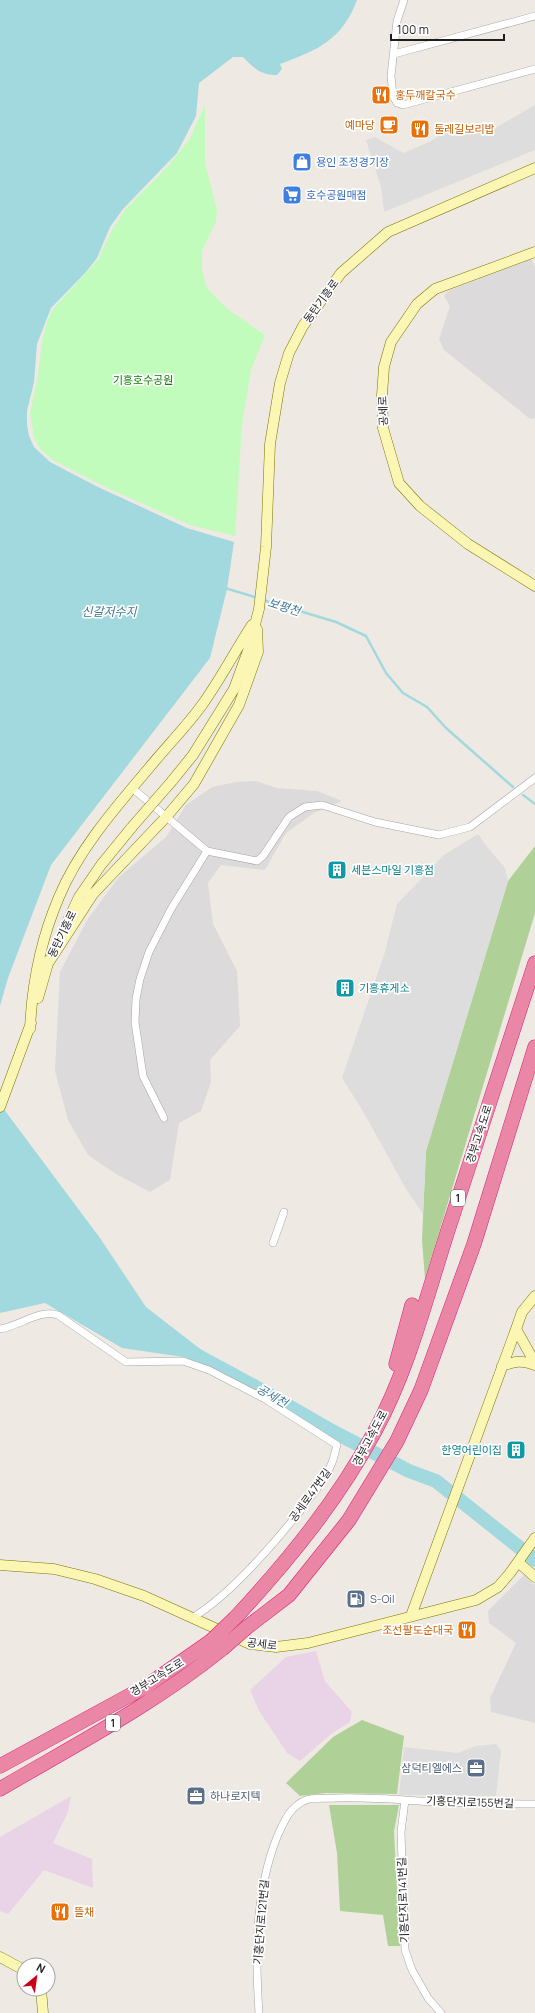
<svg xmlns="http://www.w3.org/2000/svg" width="535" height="2013" viewBox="0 0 535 2013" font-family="Manrope,'Noto Sans KR',sans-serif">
  <rect width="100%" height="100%" fill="#efe9e3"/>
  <path fill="#dcdadb" d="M531 259 535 267V418L530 419 444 350 439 339 450 306 444 296 448 291Z
    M256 781 277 788 317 791 342 801 314 813 286 833 265 870 221 865 208 883 213 924 237 971 240 1026 210 1060 211 1082 201 1111 179 1123 170 1180 150 1192 116 1174 88 1155 68 1120 55 1071 60 972 87 920 119 877 166 837 186 805 212 787 236 782Z
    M524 1575 535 1585V1723L491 1712 490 1698 516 1643 489 1623 488 1611Z"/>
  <path fill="#e9d4e7" d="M316 1651 325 1681 352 1712 350 1722 331 1734 300 1761 287 1753 259 1711 250 1690 286 1657Z
    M71 1796 68 1812 53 1843 92 1859 93 1888 44 1870 8 1914 0 1911V1837Z"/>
  <path fill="#afd096" d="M535 846V913L425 1279 422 1240 426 1151 508 881Z
    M362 1720 404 1736 397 1794 326 1793 300 1796 286 1783 333 1737Z
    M329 1805H399L394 1831 400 1946H388L383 1915 340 1911 337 1853Z"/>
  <path fill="#c1fcbd" d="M205 105V163L217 210 216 222 202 251V269L206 286 219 301 230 311 265 335 251 370 242 424 235 536 190 525 99 484 53 460 41 450 34 438 30 413 38 376 42 341 48 319 53 309 98 260 112 230 125 210 168 166 189 140Z"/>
  <path fill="#ddd" d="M535 105V150L384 212 381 187 366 140 375 137 403 153 429 142 454 127H497Z
    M478 834 488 848 505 868 508 881 426 1151 423 1214 406 1189 364 1113 342 1078 384 955 397 904 444 855Z
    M496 1744 501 1751 496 1796 399 1795 404 1747 458 1753 476 1746Z"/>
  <path fill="#a1d9df" d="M0 0H357C342 40 318 50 280 64L282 69 277 75C260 75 254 68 243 57H233L199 83 196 116 177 153 123 209 110 227 97 258 86 272 51 308 37 344 34 382 27 411V425L29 436 34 447 50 462 98 487 187 528 234 542 227 589 210 658 51 865 8 978 0 1006Z
    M0 1104 100 1238 146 1307 217 1362 122 1348 45 1303 0 1313Z"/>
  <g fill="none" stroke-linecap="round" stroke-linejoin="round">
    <path stroke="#a1d9df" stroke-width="2.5" d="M225 588 258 598
      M263 600 336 622 366 636 386 673 403 693 427 707 446 728 513 787
      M523 795 535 804"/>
    <path stroke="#a1d9df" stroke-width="14" d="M189 1351 254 1386 332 1431 409 1471 436 1481 535 1560"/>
    <defs>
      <path id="street" d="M404 0 397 21 391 76 393 96 397 103 403 105 535 69
        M394 54 535 16
        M132 788 207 851
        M164 1118 143 1076 135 1022 136 999 140 979 149 952 171 909 207 851 257 861 263 856 289 817 305 807 322 805 375 822 439 835 470 827 535 778
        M273 1243 284 1212
        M0 1329C20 1326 39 1309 58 1315L126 1362 183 1361 209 1370 265 1399 337 1445C335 1451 334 1459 331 1465 324 1482 311 1496 300 1511 272 1546 230 1595 192 1618
        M405 1800 401 1832 405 1950 412 1970 428 1998 441 2013
        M259 2013C255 1954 255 1893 277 1837 284 1822 289 1807 306 1800 314 1797 327 1799 336 1798 369 1797 402 1800 435 1802 469 1803 502 1804 535 1804"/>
      <path id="secondary" d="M535 252 435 289 417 304 391 342 384 367 382 395 383 428 399 483 420 506 468 544 535 586
        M172 781 193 755 234 689 249 648 259 609 266 547 270 444 280 383 289 353 303 326 341 273 388 232 535 168
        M63 931 79 897 101 865 132 827
        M47 965 93 894 167 816 194 784 239 705 258 652 257 629
        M38 998 49 960
        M30 1029C32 984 41 939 59 897 79 849 116 807 149 768 166 747 186 727 202 705 220 680 235 651 252 625
        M0 1107 31 1023
        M516 1329 535 1363
        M502 1366C515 1361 522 1360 535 1365
        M518 1562 535 1577
        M0 1565 54 1569 95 1579 144 1596 250 1644 276 1647 308 1643 476 1600 498 1587 510 1573 535 1538
        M411 1616 516 1329 522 1312 535 1296
        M0 1957 24 1970
        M41 1989 43 2013"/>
      <path id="highway" d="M396 1364 412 1305
        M235 1618C288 1561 338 1500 375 1431 410 1366 427 1294 450 1224 478 1137 507 1050 535 963
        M246 1628 289 1595 349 1520 397 1441 421 1390 474 1244 535 1047
        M0 1766 145 1687 211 1641
        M0 1789C75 1745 154 1704 222 1649"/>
    </defs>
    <use href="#street" stroke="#a4a4a4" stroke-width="8"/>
    <use href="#secondary" stroke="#797600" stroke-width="11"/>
    <use href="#highway" stroke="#e01c79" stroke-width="15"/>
    <use href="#street" stroke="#fff" stroke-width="7"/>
    <use href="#secondary" stroke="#fcf6b4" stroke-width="10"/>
    <use href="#highway" stroke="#ea87a6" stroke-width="14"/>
    <defs>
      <path id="secondary-bridge" d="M132 827 172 781"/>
      <path id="highway-bridge" d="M211 1641 235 1618
        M222 1649 246 1628"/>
    </defs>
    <use href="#secondary-bridge" stroke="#797600" stroke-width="11" stroke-linecap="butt"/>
    <use href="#highway-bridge" stroke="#e01c79" stroke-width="15" stroke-linecap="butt"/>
    <use href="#secondary-bridge" stroke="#fcf6b4" stroke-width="10"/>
    <use href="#highway-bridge" stroke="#ea87a6" stroke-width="14"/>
  </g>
  <defs>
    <symbol id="restaurant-square" viewBox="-11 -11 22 22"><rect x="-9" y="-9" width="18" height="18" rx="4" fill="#e8710a" stroke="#fff"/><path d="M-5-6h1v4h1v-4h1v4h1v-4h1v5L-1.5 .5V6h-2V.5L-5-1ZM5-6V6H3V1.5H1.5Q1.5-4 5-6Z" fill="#fff"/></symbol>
    <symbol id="cafe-square" viewBox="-11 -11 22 22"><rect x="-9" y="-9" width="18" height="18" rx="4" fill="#e8710a" stroke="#fff"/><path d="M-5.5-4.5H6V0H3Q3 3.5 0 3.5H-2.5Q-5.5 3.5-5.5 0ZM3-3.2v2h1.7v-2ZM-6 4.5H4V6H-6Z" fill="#fff"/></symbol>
    <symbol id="shop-square" viewBox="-11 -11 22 22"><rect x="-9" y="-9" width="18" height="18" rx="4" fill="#3f7fe0" stroke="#fff"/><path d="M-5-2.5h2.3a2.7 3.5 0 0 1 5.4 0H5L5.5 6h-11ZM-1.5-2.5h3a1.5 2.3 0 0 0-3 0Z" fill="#fff"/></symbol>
    <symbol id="supermarket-square" viewBox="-11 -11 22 22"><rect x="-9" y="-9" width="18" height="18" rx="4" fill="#3f7fe0" stroke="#fff"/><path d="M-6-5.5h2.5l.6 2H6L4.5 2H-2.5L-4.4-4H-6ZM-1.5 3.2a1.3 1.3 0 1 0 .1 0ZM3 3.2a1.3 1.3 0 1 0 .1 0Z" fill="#fff"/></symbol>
    <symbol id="building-square" viewBox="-11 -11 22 22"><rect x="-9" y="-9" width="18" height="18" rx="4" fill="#0f9aa8" stroke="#fff"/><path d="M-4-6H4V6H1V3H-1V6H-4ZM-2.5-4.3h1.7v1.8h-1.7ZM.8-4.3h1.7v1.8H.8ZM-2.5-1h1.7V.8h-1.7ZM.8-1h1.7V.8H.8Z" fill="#fff"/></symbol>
    <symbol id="fuel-square" viewBox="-11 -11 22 22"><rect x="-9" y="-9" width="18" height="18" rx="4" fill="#5c6f8a" stroke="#fff"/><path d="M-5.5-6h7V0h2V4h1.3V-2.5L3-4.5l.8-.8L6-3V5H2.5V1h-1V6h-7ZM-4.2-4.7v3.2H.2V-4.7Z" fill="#fff"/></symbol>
    <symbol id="office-square" viewBox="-11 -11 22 22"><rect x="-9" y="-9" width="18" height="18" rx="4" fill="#5c6f8a" stroke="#fff"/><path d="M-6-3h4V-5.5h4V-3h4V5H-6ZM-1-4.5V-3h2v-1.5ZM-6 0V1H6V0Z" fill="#fff"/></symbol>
  </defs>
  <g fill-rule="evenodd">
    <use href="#restaurant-square" x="370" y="84" width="22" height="22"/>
    <use href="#cafe-square" x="378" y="114" width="22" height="22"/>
    <use href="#restaurant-square" x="409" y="118" width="22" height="22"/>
    <use href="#shop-square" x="291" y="151" width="22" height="22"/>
    <use href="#supermarket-square" x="281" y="184" width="22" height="22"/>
    <use href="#building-square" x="326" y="859" width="22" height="22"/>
    <use href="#building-square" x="334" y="977" width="22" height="22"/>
    <use href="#building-square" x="505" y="1439" width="22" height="22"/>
    <use href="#fuel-square" x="345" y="1588" width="22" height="22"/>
    <use href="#restaurant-square" x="456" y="1619" width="22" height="22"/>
    <use href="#office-square" x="465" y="1757" width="22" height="22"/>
    <use href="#office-square" x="185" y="1785" width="22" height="22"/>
    <use href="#restaurant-square" x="49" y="1901" width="22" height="22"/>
  </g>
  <g text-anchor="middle" stroke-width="3.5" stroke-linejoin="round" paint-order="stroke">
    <g fill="#fff" stroke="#616161" stroke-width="1">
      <rect x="451" y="1190" width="14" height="16" rx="3"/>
      <rect x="106" y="1715" width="14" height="16" rx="3"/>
    </g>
    <g font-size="10" font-weight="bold" fill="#1d1d1d">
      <text x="458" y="1202">1</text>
      <text x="113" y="1727">1</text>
    </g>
    <g font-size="11" fill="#c56008" stroke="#fff" text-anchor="start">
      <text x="395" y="99">홍두깨칼국수</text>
      <text x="375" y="129" text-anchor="end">예마당</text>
      <text x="434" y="133">둘레길보리밥</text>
      <text x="453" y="1634" text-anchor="end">조선팔도순대국</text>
      <text x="74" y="1916">뜰채</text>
    </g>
    <g font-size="11" fill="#366cbe" stroke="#fff" text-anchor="start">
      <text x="316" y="166">용인 조정경기장</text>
      <text x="306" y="199">호수공원매점</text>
    </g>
    <g font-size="11" fill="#1d1d1d" stroke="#fff">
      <text transform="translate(321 301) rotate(-54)" y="4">동탄기흥로</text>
      <text transform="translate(383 411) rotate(-92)" y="4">공세로</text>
      <text transform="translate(62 934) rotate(-64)" y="4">동탄기흥로</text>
      <text transform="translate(479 1134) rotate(-72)" y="4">경부고속도로</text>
      <text transform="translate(370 1438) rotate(-62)" y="4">경부고속도로</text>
      <text transform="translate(310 1495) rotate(-54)" y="4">공세로47번길</text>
      <text transform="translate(262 1644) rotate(7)" y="4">공세로</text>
      <text transform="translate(157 1677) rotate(-32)" y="4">경부고속도로</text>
      <text transform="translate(470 1802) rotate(2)" y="4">기흥단지로155번길</text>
      <text transform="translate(403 1900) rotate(-92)" y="4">기흥단지로141번길</text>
      <text transform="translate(261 1922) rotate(-85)" y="4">기흥단지로121번길</text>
    </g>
    <g font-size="11" fill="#0d8007" stroke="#fff">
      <text x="143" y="384">기흥호수공원</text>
    </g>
    <g font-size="11" fill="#0d838f" stroke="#fff" text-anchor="start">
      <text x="351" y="874">세븐스마일 기흥점</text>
      <text x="359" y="992">기흥휴게소</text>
      <text x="502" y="1454" text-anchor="end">한영어린이집</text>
    </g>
    <g font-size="11" fill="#4e5e75" stroke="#fff" text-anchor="start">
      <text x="370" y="1603">S-Oil</text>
      <text x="462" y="1772" text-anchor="end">삼덕티엘에스</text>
      <text x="210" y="1800">하나로지텍</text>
    </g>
    <g font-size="12" font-style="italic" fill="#3e7899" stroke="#fff">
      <text transform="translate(284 607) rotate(17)" y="4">보평천</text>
      <text x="109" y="616">신갈저수지</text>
      <text transform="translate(272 1396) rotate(30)" y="4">공세천</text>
    </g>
  </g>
  <g transform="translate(36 1977) rotate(29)"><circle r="19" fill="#ffffff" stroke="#a5a5a5"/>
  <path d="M0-3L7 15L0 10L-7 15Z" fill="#cb001b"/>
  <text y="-6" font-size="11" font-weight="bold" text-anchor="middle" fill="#1d1d1d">N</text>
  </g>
  <path d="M391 34v6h113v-6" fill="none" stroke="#1d1d1d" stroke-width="2"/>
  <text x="397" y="34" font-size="12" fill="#1d1d1d" stroke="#ffffff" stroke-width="3" paint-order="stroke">100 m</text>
</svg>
